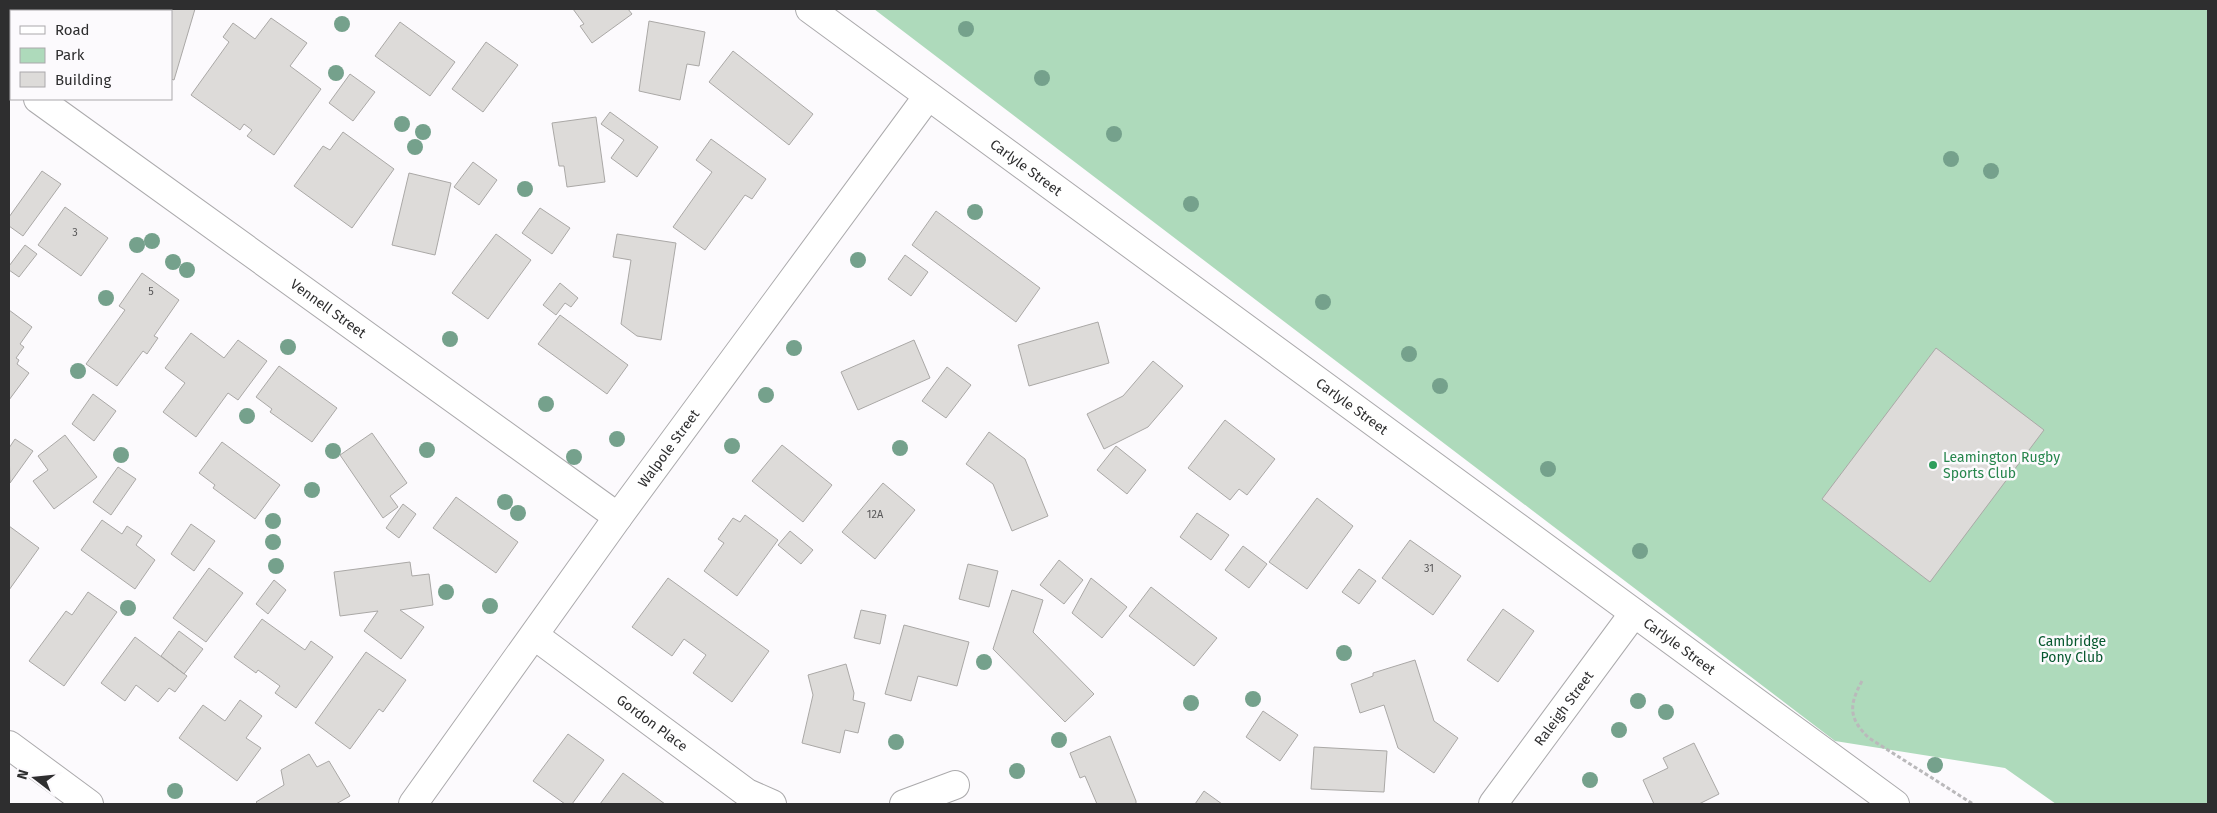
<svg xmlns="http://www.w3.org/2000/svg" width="2217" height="813" viewBox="0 0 2217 813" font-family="'Fira Sans',sans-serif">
  <rect width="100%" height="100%" fill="#fcfafd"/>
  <path fill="#aedabb" d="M874 9H2208V804H2056L2005 768 1835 741Z"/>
  <path fill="#dddbd9" stroke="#aaa8a6" d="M152 9H195L174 80 171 79V11H152Z
    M573 9H628L632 14 592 43 580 26 584 24Z
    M271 18 307 43 290 66 321 89 274 155 247 136 252 130 244 124 240 130 191 95 229 42 223 37 233 23 255 39Z
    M649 21 705 32 699 66 687 64 680 100 639 91Z
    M400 22 455 62 430 96 375 56Z
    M486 42 518 65 483 112 452 89Z
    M733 51 813 114 789 145 709 82Z
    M350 74 375 92 353 121 329 103Z
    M610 112 658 147 637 177 611 158 624 140 601 124Z
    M596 117 605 182 567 187 564 166H559L552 123Z
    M343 132 394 169 352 228 294 186 323 146 330 150Z
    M711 139 766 179 752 199 745 195 705 250 673 227 712 172 696 160Z
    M473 162 497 180 479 205 454 187Z
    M42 171 61 184 23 236 9 226V217Z
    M409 173 451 183 435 255 392 245Z
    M65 207 108 238 81 276 38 245Z
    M540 208 570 228 552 254 522 233Z
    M936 211 1040 288 1016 322 912 245Z
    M496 234 531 260 488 319 452 293Z
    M617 234 676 243 661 340 637 336 621 324 631 260 613 257Z
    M25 245 37 254 19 277 9 270V266Z
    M905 255 928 272 911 296 888 279Z
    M142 273 179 300 154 336 158 338 147 354 143 351 117 386 86 364 125 310 119 306Z
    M560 283 578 298 571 307 565 303 556 315 543 305Z
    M9 310 32 327 20 344 24 347 16 358 19 360 17 364 29 373 9 400Z
    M560 315 628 365 607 394 538 344Z
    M1098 322 1109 363 1029 386 1018 345Z
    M191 333 224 358 238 340 267 361 238 400 228 393 196 437 163 412 185 383 165 368Z
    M914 340 930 378 858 410 841 372Z
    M1936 348 2044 430 1930 582 1822 499Z
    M1153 361 1183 386 1148 427 1104 449 1087 414 1123 396Z
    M279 366 337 408 312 442 270 412 272 409 256 397Z
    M947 367 971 385 946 418 922 401Z
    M93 394 116 411 94 441 72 424Z
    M1225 420 1275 459 1247 495 1239 489 1230 500 1188 468Z
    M989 432 1025 459 1048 516 1012 531 993 484 966 464Z
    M372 433 407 483 390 496 398 507 383 518 340 455Z
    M65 435 97 477 54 509 33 481 48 470 38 456Z
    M15 439 33 451 10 483 9 448Z
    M222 442 280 485 255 519 213 488 215 485 199 473Z
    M782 445 832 485 803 522 752 481Z
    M1116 446 1146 470 1127 494 1097 470Z
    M118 467 136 479 111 515 93 502Z
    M883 483 915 510 875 559 842 532Z
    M456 497 518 542 496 573 433 528Z
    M1317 498 1353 526 1307 589 1269 562Z
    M403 504 416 514 399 538 386 528Z
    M1197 513 1229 535 1211 560 1180 537Z
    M745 515 778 540 737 596 704 571 724 543 718 539 733 518 740 522Z
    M102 520 122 534 127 526 142 536 136 545 155 560 135 589 81 550Z
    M191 524 215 541 194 571 171 554Z
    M9 526 39 548 9 590Z
    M790 531 813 550 801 564 778 545Z
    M1410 540 1461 576 1433 615 1382 578Z
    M1243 546 1267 564 1249 588 1225 570Z
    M1059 560 1083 580 1064 604 1040 585Z
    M410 562 412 576 429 574 433 605 400 610 424 627 401 659 364 631 378 611 340 616 334 572Z
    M968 564 998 571 989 607 959 599Z
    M209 568 243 593 206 642 173 618Z
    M1359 569 1376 581 1359 604 1342 592Z
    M668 578 769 651 732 702 693 673 706 655 684 639 672 656 632 627Z
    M1091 578 1127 607 1102 638 1072 613Z
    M274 580 286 590 268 614 256 604Z
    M1151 587 1217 638 1194 666 1129 616Z
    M1012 590 1043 600 1033 632 1094 694 1065 722 993 649Z
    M88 592 117 612 64 686 29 661 66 611 72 615Z
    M1503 609 1534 631 1498 682 1467 660Z
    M861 610 886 615 880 644 854 638Z
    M262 619 305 650 311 641 333 657 296 708 275 693 280 686 258 670 256 673 234 657Z
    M904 625 969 642 957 686 918 676 911 701 885 694Z
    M179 631 203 649 184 674 161 656Z
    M135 637 187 676 175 692 169 688 158 702 136 685 125 701 101 683Z
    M366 652 406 680 383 712 379 709 350 749 315 723Z
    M1415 660 1434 721 1458 738 1434 773 1398 748 1384 705 1360 713 1351 684 1373 676V673Z
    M846 664 854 693 853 700 865 703 858 733 845 730 840 753 802 743 813 695 808 675Z
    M240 700 262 716 246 738 261 748 237 781 179 738 203 705 225 721Z
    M1263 711 1298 735 1280 761 1246 737Z
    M568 734 604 760 572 804H565L533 781Z
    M1110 736 1136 801V804H1097L1085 776 1080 778 1070 753Z
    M1694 743 1719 794 1699 804H1654L1643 780 1668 768 1663 758Z
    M1314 747 1387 751 1384 792 1311 789Z
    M309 754 317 767 329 761 350 796 336 804H258L256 802 284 785 281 770Z
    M623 773 665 804H600Z
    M1204 791 1222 804H1195Z"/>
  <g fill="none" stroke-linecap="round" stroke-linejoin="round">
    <defs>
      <g id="minor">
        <path id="s1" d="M810 9 1895 804"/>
        <path d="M9 77 11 79"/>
        <path id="s2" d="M38 99 618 517"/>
        <path id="s3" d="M535 636 747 793 772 804"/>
        <path d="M9 745 89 804"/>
        <path id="s4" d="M413 804 618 517 928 96"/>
        <path d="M904 804 955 785"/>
        <path id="s5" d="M1493 804 1634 613"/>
      </g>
    </defs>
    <use href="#minor" stroke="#abaaac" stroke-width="30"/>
    <path stroke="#bab9bb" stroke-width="3" stroke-dasharray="4 2.5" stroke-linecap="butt" d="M1862 681C1849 705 1848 718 1869 738L1973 804"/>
    <use href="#minor" stroke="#fff" stroke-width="28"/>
  </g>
  <g fill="#75a18c">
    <circle cx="342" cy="24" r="8"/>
    <circle cx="966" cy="29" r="8"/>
    <circle cx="336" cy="73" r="8"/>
    <circle cx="1042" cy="78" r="8"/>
    <circle cx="402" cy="124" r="8"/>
    <circle cx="423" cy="132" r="8"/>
    <circle cx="1114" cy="134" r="8"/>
    <circle cx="415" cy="147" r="8"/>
    <circle cx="1951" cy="159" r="8"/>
    <circle cx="1991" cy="171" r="8"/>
    <circle cx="525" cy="189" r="8"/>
    <circle cx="1191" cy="204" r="8"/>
    <circle cx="975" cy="212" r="8"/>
    <circle cx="152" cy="241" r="8"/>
    <circle cx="137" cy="245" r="8"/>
    <circle cx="858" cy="260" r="8"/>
    <circle cx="173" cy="262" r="8"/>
    <circle cx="187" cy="270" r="8"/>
    <circle cx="106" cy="298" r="8"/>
    <circle cx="1323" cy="302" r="8"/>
    <circle cx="450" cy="339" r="8"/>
    <circle cx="288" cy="347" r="8"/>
    <circle cx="794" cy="348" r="8"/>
    <circle cx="1409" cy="354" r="8"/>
    <circle cx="78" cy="371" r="8"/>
    <circle cx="1440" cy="386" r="8"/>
    <circle cx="766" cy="395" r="8"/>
    <circle cx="546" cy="404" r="8"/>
    <circle cx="247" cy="416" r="8"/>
    <circle cx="617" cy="439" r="8"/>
    <circle cx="732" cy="446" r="8"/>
    <circle cx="900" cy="448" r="8"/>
    <circle cx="427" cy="450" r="8"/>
    <circle cx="333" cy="451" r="8"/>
    <circle cx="121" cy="455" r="8"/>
    <circle cx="574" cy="457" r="8"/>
    <circle cx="1548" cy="469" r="8"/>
    <circle cx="312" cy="490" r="8"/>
    <circle cx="505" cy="502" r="8"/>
    <circle cx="518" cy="513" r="8"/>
    <circle cx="273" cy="521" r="8"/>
    <circle cx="273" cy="542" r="8"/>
    <circle cx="1640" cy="551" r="8"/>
    <circle cx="276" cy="566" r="8"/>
    <circle cx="446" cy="592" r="8"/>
    <circle cx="490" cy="606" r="8"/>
    <circle cx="128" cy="608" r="8"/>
    <circle cx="1344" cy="653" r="8"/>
    <circle cx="984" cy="662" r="8"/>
    <circle cx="1253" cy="699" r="8"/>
    <circle cx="1638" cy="701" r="8"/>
    <circle cx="1191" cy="703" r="8"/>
    <circle cx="1666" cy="712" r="8"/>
    <circle cx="1619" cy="730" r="8"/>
    <circle cx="1059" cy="740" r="8"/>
    <circle cx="896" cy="742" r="8"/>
    <circle cx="1935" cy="765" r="8"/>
    <circle cx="1017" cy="771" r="8"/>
    <circle cx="1590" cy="780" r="8"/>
    <circle cx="175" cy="791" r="8"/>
  </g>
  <circle fill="#2e9e5b" stroke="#fcfafd" stroke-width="2" cx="1933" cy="465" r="5"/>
  <g text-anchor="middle" stroke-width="5" stroke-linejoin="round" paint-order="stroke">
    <g font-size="11" fill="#5a595a">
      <text x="75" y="236">3</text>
      <text x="151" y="295">5</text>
      <text x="875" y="518">12A</text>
      <text x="1429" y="572">31</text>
    </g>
    <g font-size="14" fill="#2e2e2f" stroke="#fcfafd">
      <text dy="5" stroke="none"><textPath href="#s1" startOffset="268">Carlyle Street</textPath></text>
      <text dy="5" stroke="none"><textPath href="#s2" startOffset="358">Vennell Street</textPath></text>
      <text dy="5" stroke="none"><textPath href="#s1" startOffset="672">Carlyle Street</textPath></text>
      <text dy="5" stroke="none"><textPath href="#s4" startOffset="438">Walpole Street</textPath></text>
      <text dy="5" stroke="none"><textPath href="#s1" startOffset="1078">Carlyle Street</textPath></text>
      <text dy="5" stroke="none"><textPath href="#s5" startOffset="119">Raleigh Street</textPath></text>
      <text dy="5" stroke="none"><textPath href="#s3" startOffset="146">Gordon Place</textPath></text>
    </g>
    <g font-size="14" fill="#27864d" stroke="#fcfafd" text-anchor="start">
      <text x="1943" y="462">Leamington Rugby<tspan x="1943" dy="16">Sports Club</tspan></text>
    </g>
    <g font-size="14" fill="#07582f" stroke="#fcfafd">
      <text x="2072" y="646">Cambridge<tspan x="2072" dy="16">Pony Club</tspan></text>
    </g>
  </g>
  <rect width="2217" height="813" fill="none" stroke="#2e2e2f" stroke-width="20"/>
  <rect x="10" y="10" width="162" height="90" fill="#fcfafd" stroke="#aaa8ab"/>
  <rect x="20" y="26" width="25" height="8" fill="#ffffff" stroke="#aaa8ab"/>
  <text x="55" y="35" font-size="15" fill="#2e2e2f">Road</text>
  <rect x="20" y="48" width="25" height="15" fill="#aedabb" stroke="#aaa8ab"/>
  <text x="55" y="60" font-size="15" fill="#2e2e2f">Park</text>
  <rect x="20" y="72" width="25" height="15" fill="#dddbd9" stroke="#aaa8ab"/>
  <text x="55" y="85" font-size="15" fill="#2e2e2f">Building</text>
  <g transform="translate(35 778) rotate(286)" stroke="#fcfafd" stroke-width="4" paint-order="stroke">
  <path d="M0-4L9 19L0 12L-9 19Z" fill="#2e2e2f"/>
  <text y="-8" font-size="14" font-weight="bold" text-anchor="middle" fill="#2e2e2f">N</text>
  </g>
</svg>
